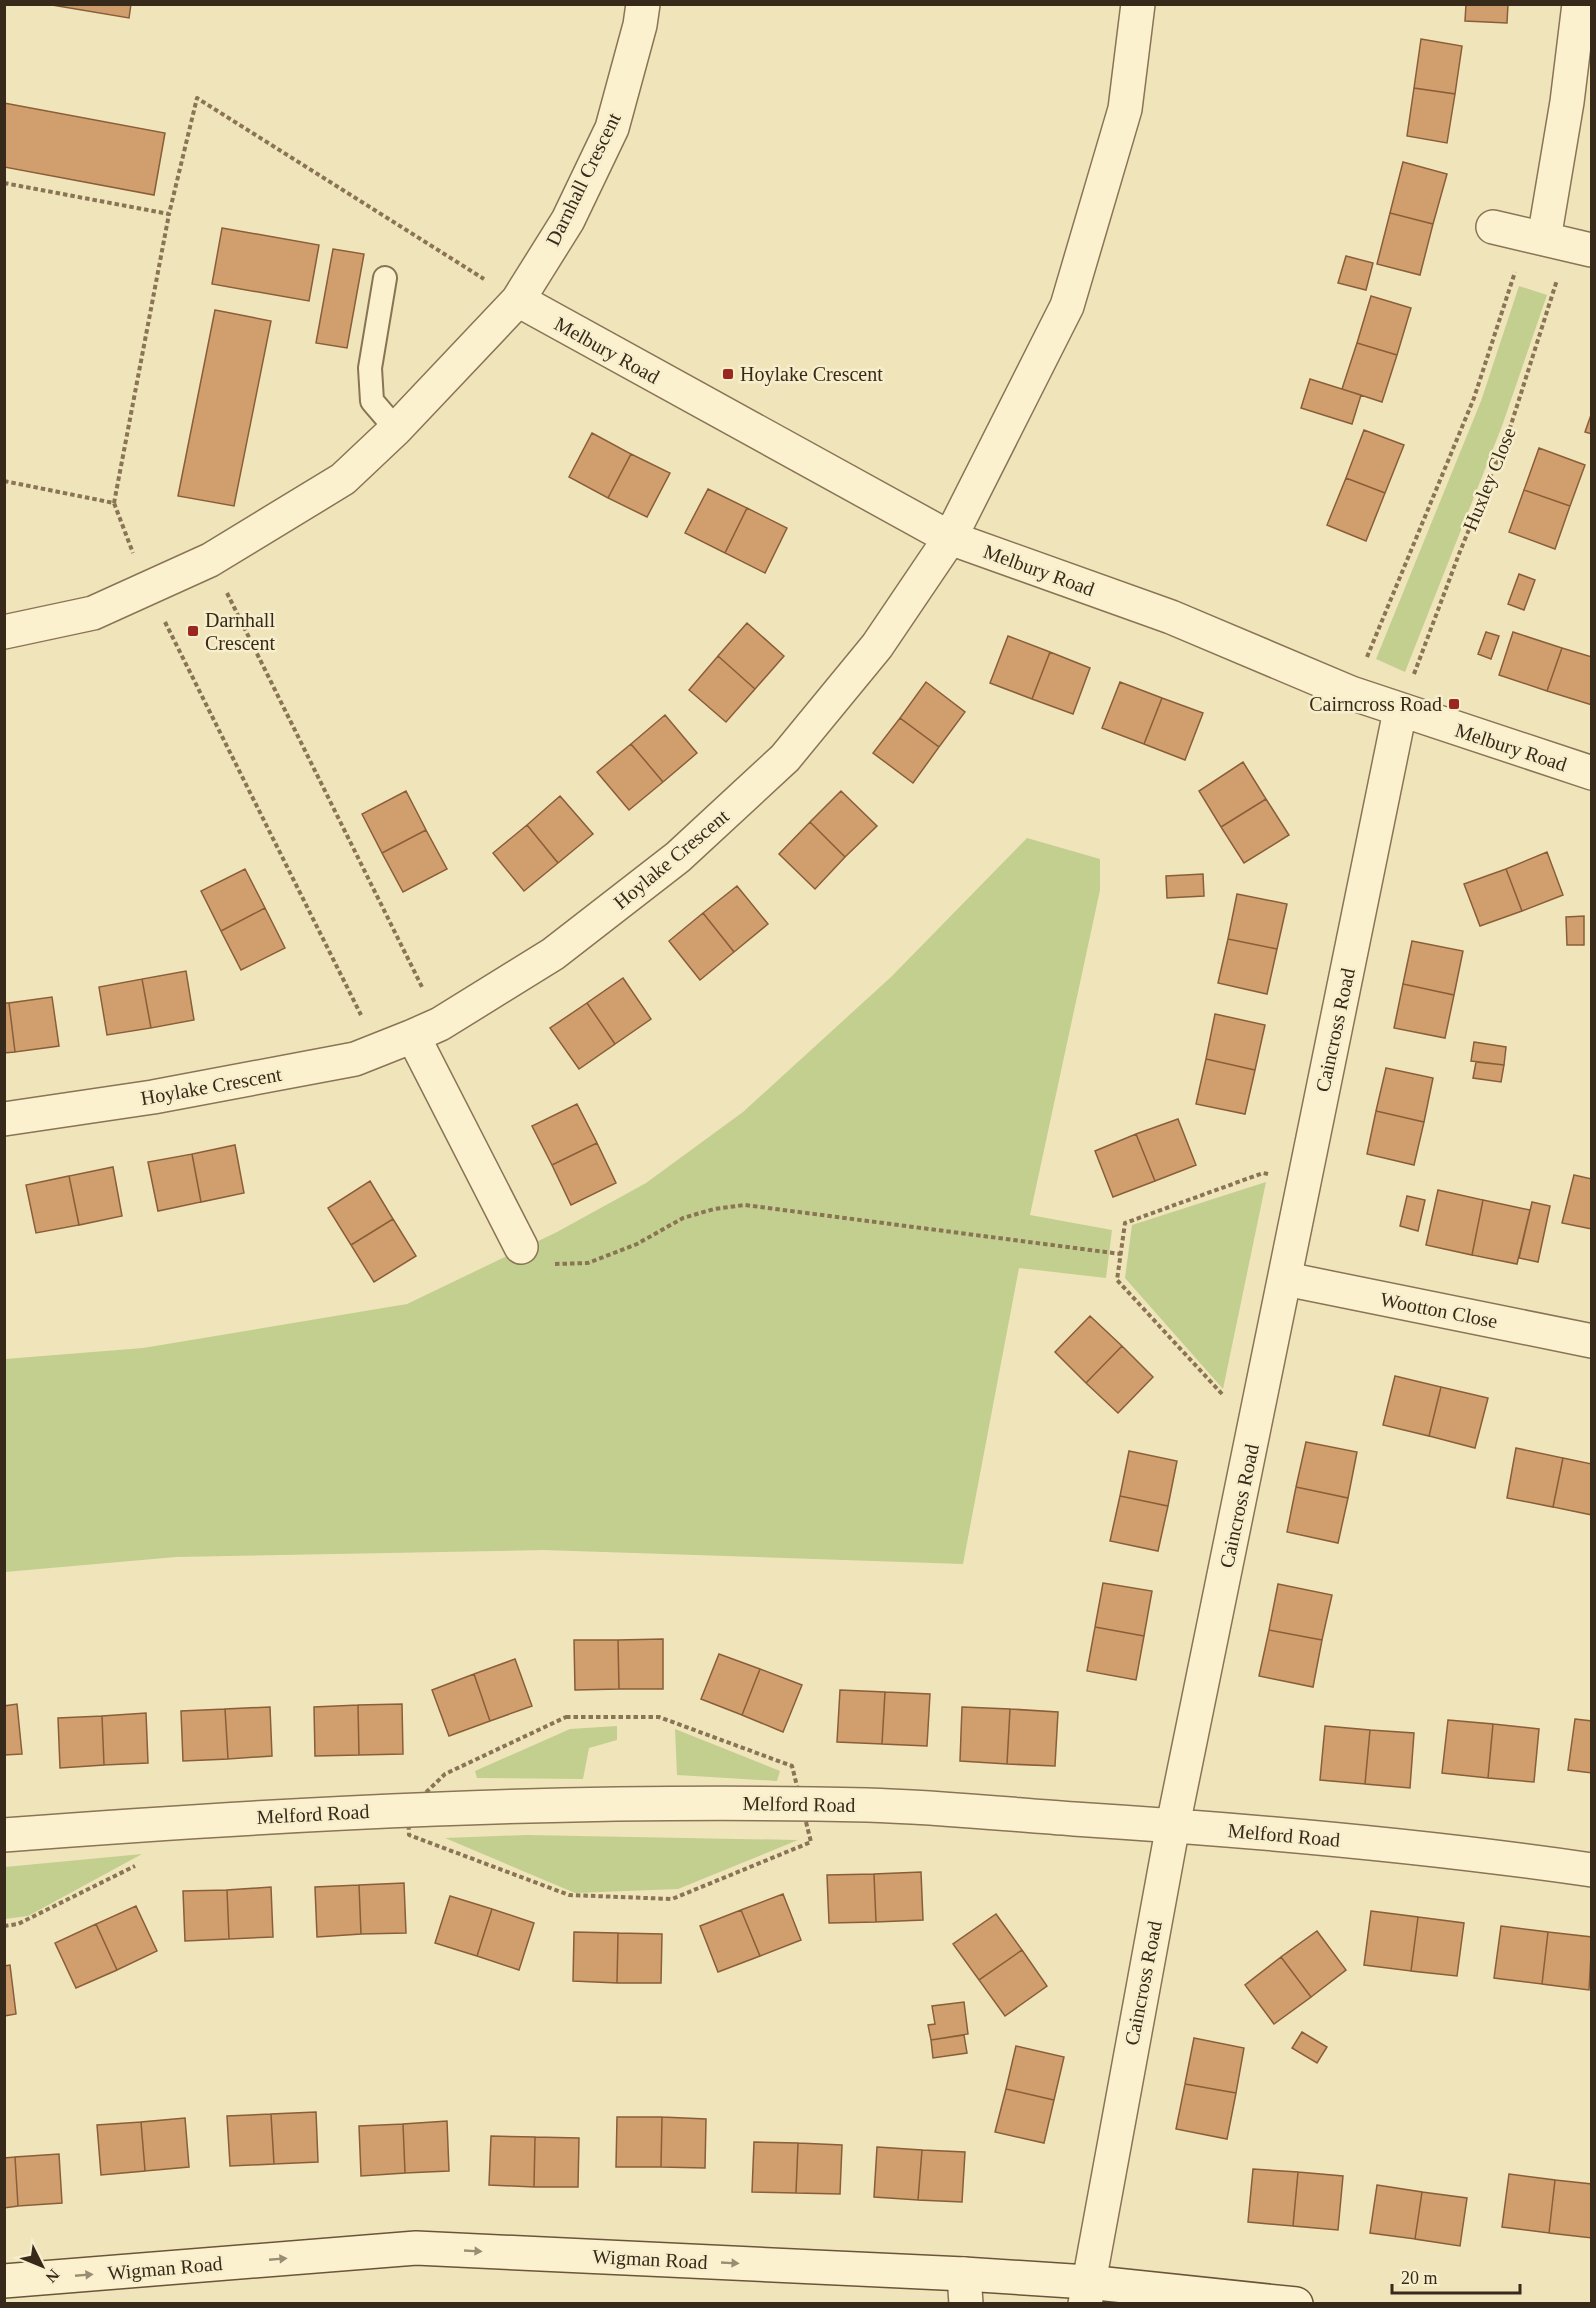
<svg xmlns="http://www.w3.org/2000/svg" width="1596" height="2308" viewBox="0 0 1596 2308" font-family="Georgia,serif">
  <rect width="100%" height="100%" fill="#f0e4bb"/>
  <path fill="#c3cf8f" d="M1519 286 1547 295 1502 426 1405 672 1376 659 1481 401Z
    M1027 838 1100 859V890L1030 1215 1112 1230 1106 1278 1019 1268 963 1564 543 1550 176 1557 5 1572V1359L143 1348 407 1304 557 1232 646 1183 743 1112 891 977Z
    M1266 1182 1223 1389 1125 1278 1132 1225Z
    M617 1726V1740L589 1748 583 1779 477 1778 475 1771 570 1729Z
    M675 1729 780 1771 777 1781 677 1775Z
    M526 1835 798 1840 678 1889 575 1893 445 1838Z
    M142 1854 28 1916 5 1919V1867Z"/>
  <path fill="#d19f6e" stroke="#895e39" stroke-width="1.5" d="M46 4H131L129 18Z
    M1466 4H1508L1507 23 1465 21Z
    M1421 39 1462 46 1455 94 1414 88Z
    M1414 88 1455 94 1447 143 1407 136Z
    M4 103 165 133 154 195 4 167Z
    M1403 162 1447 174 1433 224 1390 213Z
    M1390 213 1433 224 1420 275 1377 264Z
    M222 228 319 245 309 301 212 284Z
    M333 249 364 254 347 348 316 343Z
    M1346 256 1373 263 1366 290 1338 283Z
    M1371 296 1411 308 1397 355 1357 343Z
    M215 310 271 321 234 506 178 496Z
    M1357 343 1397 355 1382 402 1342 389Z
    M1310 379 1361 395 1352 424 1301 408Z
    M1592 412V434L1585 432Z
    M1364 430 1404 445 1385 493 1346 478Z
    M592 433 631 454 608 498 569 477Z
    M1539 448 1585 465 1570 506 1524 490Z
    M631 454 670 473 647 517 608 498Z
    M1346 478 1385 493 1366 541 1327 525Z
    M708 489 747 508 725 553 685 533Z
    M1524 490 1570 506 1555 549 1509 532Z
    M747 508 787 528 765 573 725 553Z
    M1519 574 1535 580 1524 610 1508 604Z
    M747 623 784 656 755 689 718 656Z
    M1486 632 1499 636 1491 659 1478 654Z
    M1513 632 1562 648 1547 691 1499 675Z
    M1008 636 1050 652 1032 699 990 683Z
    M1562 648 1592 657V705L1547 691Z
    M1050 652 1090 668 1073 714 1032 699Z
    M718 656 755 689 726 722 689 690Z
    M926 682 965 712 939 747 900 718Z
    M1120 682 1162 698 1144 744 1102 728Z
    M1162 698 1203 713 1185 760 1144 744Z
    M665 715 697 753 663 782 631 744Z
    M900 718 939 747 913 783 873 753Z
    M631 744 663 782 629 810 597 772Z
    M1243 762 1266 799 1221 827 1199 791Z
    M406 791 426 830 382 853 362 814Z
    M841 791 877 826 845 857 810 822Z
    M560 796 593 834 558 863 527 825Z
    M1266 799 1289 835 1244 863 1221 827Z
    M810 822 845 857 815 889 779 854Z
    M527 825 558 863 524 891 493 853Z
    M426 830 447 869 403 892 382 853Z
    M1547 852 1563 895 1522 911 1506 869Z
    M245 869 265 908 221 931 201 891Z
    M1506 869 1522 911 1480 926 1464 884Z
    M1203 874 1204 896 1167 898 1166 876Z
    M737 886 768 924 734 952 703 913Z
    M1237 894 1287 904 1277 949 1228 939Z
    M265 908 285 948 241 970 221 931Z
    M703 913 734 952 700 980 669 941Z
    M1584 916V945H1567L1566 917Z
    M1228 939 1277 949 1267 994 1218 983Z
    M1412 941 1463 951 1454 995 1403 984Z
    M186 971 194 1020 151 1028 142 979Z
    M623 978 651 1019 615 1044 587 1003Z
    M142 979 151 1028 107 1035 99 987Z
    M1403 984 1454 995 1445 1038 1394 1028Z
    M52 997 59 1046 15 1052 9 1003Z
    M4 1003H9L15 1052 4 1053Z
    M587 1003 615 1044 579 1069 550 1028Z
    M1215 1014 1265 1025 1255 1070 1206 1059Z
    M1474 1042 1506 1047 1504 1065 1471 1061Z
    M1206 1059 1255 1070 1245 1114 1196 1104Z
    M1476 1062 1504 1065 1501 1082 1473 1078Z
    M1386 1068 1433 1078 1424 1122 1376 1111Z
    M577 1104 597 1143 552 1165 532 1126Z
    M1376 1111 1424 1122 1414 1165 1367 1154Z
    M1178 1119 1196 1165 1155 1181 1136 1134Z
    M1136 1134 1155 1181 1113 1197 1095 1151Z
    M597 1143 616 1183 571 1205 552 1165Z
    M235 1145 244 1193 201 1202 192 1154Z
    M192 1154 201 1202 158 1211 148 1162Z
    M113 1167 122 1216 79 1225 69 1176Z
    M1574 1175 1592 1179V1229L1562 1223Z
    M69 1176 79 1225 36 1233 26 1185Z
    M370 1181 393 1219 351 1245 328 1208Z
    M1438 1190 1483 1200 1472 1255 1426 1245Z
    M1407 1196 1425 1200 1418 1231 1400 1226Z
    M1483 1200 1530 1210 1517 1264 1472 1255Z
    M1532 1202 1550 1206 1538 1262 1519 1258Z
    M393 1219 416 1256 374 1282 351 1245Z
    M1090 1316 1122 1346 1086 1383 1055 1352Z
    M1122 1346 1153 1377 1118 1413 1086 1383Z
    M1395 1376 1441 1387 1429 1436 1383 1425Z
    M1441 1387 1488 1398 1475 1448 1429 1436Z
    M1306 1442 1357 1452 1348 1498 1296 1487Z
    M1516 1448 1563 1458 1553 1507 1507 1498Z
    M1129 1451 1177 1461 1168 1506 1120 1496Z
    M1563 1458 1592 1464V1515L1553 1507Z
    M1296 1487 1348 1498 1338 1543 1287 1532Z
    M1120 1496 1168 1506 1158 1551 1110 1541Z
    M1103 1583 1152 1591 1144 1636 1095 1627Z
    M1278 1584 1332 1595 1322 1640 1269 1630Z
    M1095 1627 1144 1636 1136 1680 1087 1671Z
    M1269 1630 1322 1640 1313 1687 1259 1676Z
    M663 1639V1689H619L618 1640Z
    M574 1640H618L619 1689 575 1690Z
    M719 1654 760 1669 742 1715 701 1699Z
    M515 1659 532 1706 490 1721 474 1674Z
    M760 1669 802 1685 783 1732 742 1715Z
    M474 1674 490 1721 449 1736 432 1690Z
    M840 1690 885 1692 882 1744 837 1742Z
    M885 1692 930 1694 927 1746 882 1744Z
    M17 1704 22 1754 4 1755V1706Z
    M402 1704 403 1754 359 1755 358 1705Z
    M358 1705 359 1755 315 1756 314 1707Z
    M270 1707 272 1756 228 1759 225 1709Z
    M962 1707 1010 1709 1007 1764 960 1761Z
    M225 1709 228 1759 183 1761 181 1711Z
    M1010 1709 1058 1712 1055 1766 1007 1764Z
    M146 1713 148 1763 104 1765 102 1716Z
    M102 1716 104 1765 60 1768 58 1718Z
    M1575 1719 1592 1721V1773L1568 1770Z
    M1448 1720 1493 1724 1488 1778 1442 1773Z
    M1493 1724 1539 1729 1534 1782 1488 1778Z
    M1325 1726 1370 1730 1365 1784 1320 1780Z
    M1370 1730 1414 1733 1410 1788 1365 1784Z
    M921 1872 923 1920 876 1922 874 1874Z
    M874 1874 876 1922 829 1923 827 1875Z
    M404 1883 406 1933 361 1934 359 1885Z
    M359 1885 361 1934 317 1937 315 1887Z
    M271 1887 273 1937 229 1939 227 1890Z
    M227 1890 229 1939 185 1941 183 1891Z
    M783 1894 801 1940 760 1956 741 1910Z
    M450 1896 492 1909 477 1956 435 1943Z
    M136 1906 157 1951 117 1970 96 1924Z
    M492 1909 534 1923 519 1970 477 1956Z
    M741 1910 760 1956 718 1972 700 1926Z
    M1371 1911 1418 1917 1411 1971 1364 1965Z
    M996 1914 1022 1950 979 1980 953 1944Z
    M1418 1917 1464 1923 1457 1976 1411 1971Z
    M96 1924 117 1970 76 1988 55 1943Z
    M1501 1926 1548 1932 1542 1984 1494 1978Z
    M1317 1931 1346 1970 1311 1997 1281 1957Z
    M574 1932 618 1933 617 1983 573 1981Z
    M1548 1932 1592 1937 1589 1990 1542 1984Z
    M618 1933 662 1934 661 1983H617Z
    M1022 1950 1047 1986 1005 2016 979 1980Z
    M1281 1957 1311 1997 1274 2024 1245 1985Z
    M10 1965 16 2014 4 2016V1966Z
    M964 2002 968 2034 931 2040 928 2025 935 2024 932 2006Z
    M1302 2032 1327 2047 1317 2063 1292 2048Z
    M964 2035 967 2053 933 2058 931 2040Z
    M1194 2038 1244 2048 1236 2093 1185 2084Z
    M1016 2046 1064 2057 1054 2100 1006 2089Z
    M1185 2084 1236 2093 1227 2139 1176 2129Z
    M1006 2089 1054 2100 1044 2143 995 2132Z
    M316 2112 318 2162 274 2164 271 2114Z
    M271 2114 274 2164 230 2166 227 2116Z
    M617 2117H662L661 2167H616Z
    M662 2117 706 2119 705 2168 661 2167Z
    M185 2118 189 2167 145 2171 141 2122Z
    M447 2121 449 2171 405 2173 403 2124Z
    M141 2122 145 2171 101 2175 97 2125Z
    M403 2124 405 2173 361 2176 359 2126Z
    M491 2136 535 2137 534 2187 489 2185Z
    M535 2137 579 2138 578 2187H534Z
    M754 2142 798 2143 796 2193 752 2192Z
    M798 2143 842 2145 840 2194 796 2193Z
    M877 2147 922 2150 918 2200 874 2197Z
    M922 2150 965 2152 962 2202 918 2200Z
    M59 2154 62 2203 18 2206 15 2157Z
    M15 2157 18 2206 4 2208V2158Z
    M1253 2169 1298 2172 1293 2226 1248 2222Z
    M1298 2172 1343 2176 1338 2230 1293 2226Z
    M1509 2174 1555 2180 1549 2233 1502 2227Z
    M1555 2180 1592 2184V2238L1549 2233Z
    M1377 2185 1422 2192 1415 2239 1370 2233Z
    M1422 2192 1467 2198 1460 2246 1415 2239Z"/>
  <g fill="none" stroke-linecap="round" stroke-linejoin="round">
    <defs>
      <path id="lane" d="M385 278 370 368 372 401 396 429"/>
      <path id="street" d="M1493 227 1591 250
        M1544 239 1567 102 1579 4
        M518 300 950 538 1171 617 1351 693 1592 773
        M4 632 93 613 210 560 343 479 396 429 518 300 568 220 612 128 640 25 643 4
        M413 1036 521 1247
        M4 1119 153 1097 355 1059 413 1036 440 1024 553 954 678 857 785 758 877 646 950 538 1067 306 1125 109 1138 4
        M1286 1279 1592 1341
        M4 1835C292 1813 579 1798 867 1805 936 1807 1006 1814 1074 1819 1247 1830 1420 1845 1592 1870
        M964 2274 966 2304
        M1085 2304 1173 1825 1400 711"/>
      <path id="secondary" d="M4 2281 416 2248 964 2274 1087 2282 1296 2304"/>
    </defs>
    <use href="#lane" stroke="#897454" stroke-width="26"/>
    <use href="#street" stroke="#897454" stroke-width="36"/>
    <use href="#secondary" stroke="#6a5538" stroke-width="36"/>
    <path stroke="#897454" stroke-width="4" stroke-dasharray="4.5 3" stroke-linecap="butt" d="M4 183 169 214 197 98 484 279
      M4 481 114 503 133 553
      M114 503 169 214
      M227 593 423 989
      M165 622 361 1015
      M1367 657 1474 398 1515 272
      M1414 674 1459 554 1509 431 1557 280
      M555 1264 588 1263 637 1244 683 1218 714 1209 745 1205 1121 1254
      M1222 1394 1117 1280 1125 1223 1263 1173 1268 1174
      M566 1717H659L792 1766 811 1842 672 1899 569 1895 409 1835 408 1810 445 1774Z
      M4 1926 18 1924 135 1866"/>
    <use href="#lane" stroke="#fbf1cf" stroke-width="22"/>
    <use href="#street" stroke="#fbf1cf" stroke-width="33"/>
    <use href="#secondary" stroke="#fbf1cf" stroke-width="33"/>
  </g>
  <defs><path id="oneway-solid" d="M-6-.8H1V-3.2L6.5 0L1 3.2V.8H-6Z" transform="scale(1.5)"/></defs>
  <g fill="#998e74">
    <use href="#oneway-solid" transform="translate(473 2251) rotate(3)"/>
    <use href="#oneway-solid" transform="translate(278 2259) rotate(-5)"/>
    <use href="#oneway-solid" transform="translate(730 2263) rotate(3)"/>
    <use href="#oneway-solid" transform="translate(84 2275) rotate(-5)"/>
  </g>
  <g fill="#9b2820" stroke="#f7eecb" stroke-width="2">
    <rect x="722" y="368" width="12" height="12" rx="3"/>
    <rect x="187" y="625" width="12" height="12" rx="3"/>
    <rect x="1448" y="698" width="12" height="12" rx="3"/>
  </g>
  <g text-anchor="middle" stroke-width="5" stroke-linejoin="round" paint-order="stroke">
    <g font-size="20" fill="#372a1a" stroke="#f7eecb">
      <text transform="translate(583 179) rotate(-64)" y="7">Darnhall Crescent</text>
      <text transform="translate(607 350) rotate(29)" y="7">Melbury Road</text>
      <text transform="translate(1489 479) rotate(-68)" y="7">Huxley Close</text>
      <text transform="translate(1039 570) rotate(20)" y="7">Melbury Road</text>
      <text transform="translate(1511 747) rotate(18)" y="7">Melbury Road</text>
      <text transform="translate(671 859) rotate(-40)" y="7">Hoylake Crescent</text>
      <text transform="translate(1335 1030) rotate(-78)" y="7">Caincross Road</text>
      <text transform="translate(211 1086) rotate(-10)" y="7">Hoylake Crescent</text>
      <text transform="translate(1439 1310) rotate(11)" y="7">Wootton Close</text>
      <text transform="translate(1239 1506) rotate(-78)" y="7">Caincross Road</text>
      <text transform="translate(799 1804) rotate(1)" y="7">Melford Road</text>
      <text transform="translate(313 1814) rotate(-3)" y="7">Melford Road</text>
      <text transform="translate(1284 1835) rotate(5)" y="7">Melford Road</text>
      <text transform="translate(1143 1983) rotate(-79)" y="7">Caincross Road</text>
      <text transform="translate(650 2259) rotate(3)" y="7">Wigman Road</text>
      <text transform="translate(165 2268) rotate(-5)" y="7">Wigman Road</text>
    </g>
    <g font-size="20" fill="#372a1a" stroke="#f7eecb" text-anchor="start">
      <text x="740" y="381">Hoylake Crescent</text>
      <text x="205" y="627">Darnhall<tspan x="205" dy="23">Crescent</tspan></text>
      <text x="1442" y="711" text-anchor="end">Cairncross Road</text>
    </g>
  </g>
  <rect width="1596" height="2308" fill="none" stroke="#372a1a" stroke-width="12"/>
  <g transform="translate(42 2266) rotate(133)" stroke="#f7eecb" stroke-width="4.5" paint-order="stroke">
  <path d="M0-4.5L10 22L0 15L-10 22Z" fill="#372a1a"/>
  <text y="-9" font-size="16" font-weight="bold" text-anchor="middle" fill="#372a1a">N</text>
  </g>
  <path d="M1392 2284v9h128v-9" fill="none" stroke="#372a1a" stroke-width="3"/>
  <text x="1401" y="2284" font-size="18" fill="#372a1a" stroke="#f7eecb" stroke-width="4.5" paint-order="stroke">20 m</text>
</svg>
